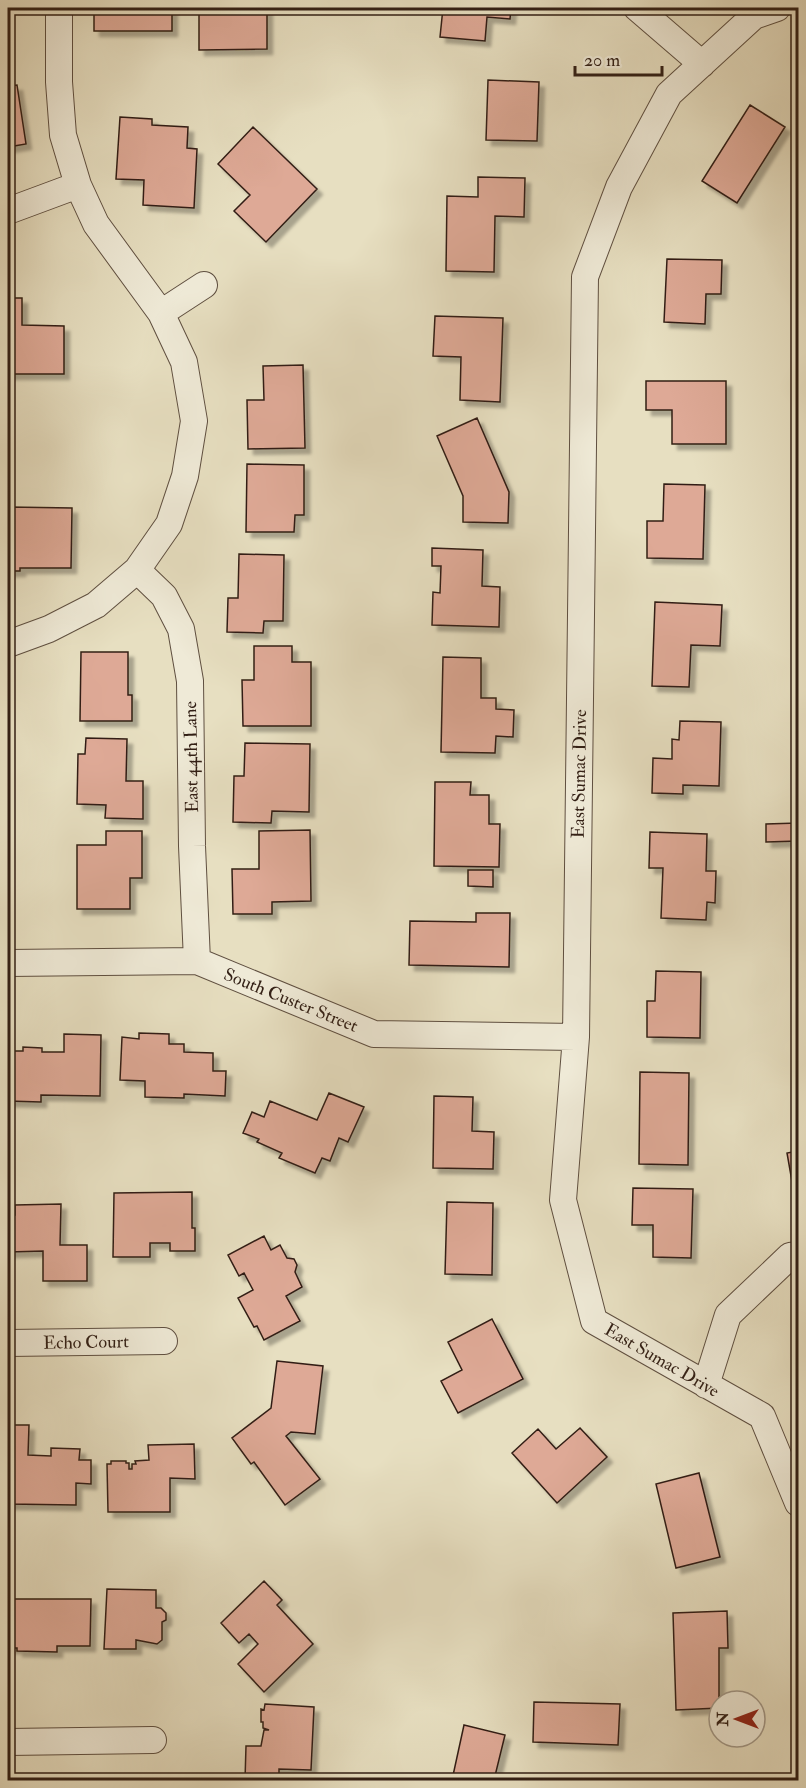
<svg xmlns="http://www.w3.org/2000/svg" width="806" height="1788" viewBox="0 0 806 1788" font-family="'IM FELL Double Pica',serif">
  <defs>
    <filter id="shadow"><feDropShadow dx="5.5" dy="5.5" stdDeviation="1.5" flood-color="#0004"/></filter>
  </defs>
  <rect width="100%" height="100%" fill="#e7dfc1"/>
  <filter id="stains"><feTurbulence type="fractalNoise" baseFrequency=".00333" numOctaves="4"/><feColorMatrix values="0 0 0 0 .2 0 0 0 0 .09 0 0 0 0 .02 0 0 0 .5 -.17"/></filter>
  <radialGradient id="worn" r=".72"><stop offset=".6" stop-color="#630" stop-opacity="0"/><stop offset="1" stop-color="#630" stop-opacity=".3"/></radialGradient>
  <path fill="#dea996" stroke="#321f15" stroke-width="1.5" filter="url(#shadow)" d="M94 8H172V31H94Z
    M199 8H267V49L199 50Z
    M443 8H511L510 19 487 17 485 41 440 37Z
    M488 80 539 82 537 141 486 140Z
    M17 85 26 144 8 147V86Z
    M750 105 785 127 737 203 702 181Z
    M120 117 152 119V125L188 127 187 148 197 149 194 208 143 205 144 180 116 179Z
    M253 127 317 189 266 242 234 211 250 195 218 164Z
    M478 177 525 178 524 217 495 216 494 272 446 271 447 196 478 197Z
    M667 259 722 260 721 294H706L705 324 664 322Z
    M8 298H22V325L64 326V374H8Z
    M435 316 503 318 500 402 460 400 461 357 433 356Z
    M303 365 305 448 248 449 247 400H264L263 366Z
    M646 381H726V444H672V410H646Z
    M477 418 509 492 508 523 463 522V496L437 436Z
    M247 464 304 465V515H295L294 532H246Z
    M664 484 705 485 703 559 647 558V521H663Z
    M9 507 72 508 71 568H20V571H8Z
    M432 548 483 550 482 586 500 587 499 627 432 625 433 592 440 593 441 566H432Z
    M239 554 284 555 283 621H264L263 633 227 632 228 598H238Z
    M655 602 722 605 720 646 691 645 689 687 652 686Z
    M254 646H292V662H311V726H243L242 680H254Z
    M81 652H128V695H132V721H80Z
    M443 657 481 658V698H496V709L514 710 513 737 496 736 495 753 441 752Z
    M680 721 721 722 719 786 683 785V794L652 793 653 758 672 759V739L679 740Z
    M86 738 127 739 126 781H143V819L105 818 106 805 77 804 78 754H85Z
    M245 743 310 744 309 812 272 811 271 823 233 822 234 776H244Z
    M435 782H471L470 795H489V824H500L499 867 434 866Z
    M798 823V841L766 842V824Z
    M310 830 311 901 272 902V914H233L232 869H259V831Z
    M106 831H142V878H130V909H77V845H106Z
    M650 832 707 834 706 871H716L715 903 707 902 706 920 661 918 663 868H649Z
    M468 870H493V887L468 886Z
    M476 913H510L509 967 409 965 410 921 476 922Z
    M656 971 701 972 700 1038 647 1037V1001H655Z
    M139 1033 169 1034V1044H184V1052L213 1053V1071H226L225 1096 184 1094V1098L145 1097V1081L120 1080 122 1037 139 1039Z
    M64 1034 101 1035 100 1096 41 1095V1102L8 1101 9 1051H23V1047L42 1048V1052H64Z
    M640 1072 689 1073 688 1165 639 1164Z
    M329 1093 364 1107 348 1142 339 1138 330 1161 322 1158 315 1173 279 1158 282 1153 257 1142 259 1139 243 1133 252 1112 264 1117 270 1101 317 1120Z
    M434 1096 473 1097 472 1131 494 1132 493 1169 433 1168Z
    M798 1151V1192L794 1193 787 1153Z
    M633 1188 693 1189 691 1258 653 1257V1225H632Z
    M192 1192V1228H195V1251H170V1243H150V1257H113L114 1193Z
    M447 1202 493 1203 492 1275 445 1274Z
    M61 1204 60 1245H87V1281H43V1251L8 1252V1215H15V1205Z
    M264 1236 271 1250 280 1245 287 1258 294 1259 297 1265 295 1272 302 1287 286 1296 300 1321 264 1340 257 1326 254 1327 238 1298 253 1290 244 1273 239 1276 228 1255Z
    M492 1319 523 1379 458 1413 441 1381 462 1370 448 1342Z
    M277 1361 323 1366 315 1434 291 1432 286 1436 320 1479 285 1505 254 1462 251 1464 232 1438 271 1408Z
    M8 1425H29L28 1455 51 1456V1448L80 1449 79 1460H91V1484L76 1483V1505L8 1504Z
    M580 1428 607 1457 557 1503 512 1453 538 1429 556 1449Z
    M194 1444 195 1479 170 1478V1512H108L107 1464H111V1461H126V1463H129V1469H132V1464H136L135 1461 149 1460 148 1445Z
    M699 1473 720 1557 676 1568 656 1484Z
    M264 1581 282 1600 277 1605 313 1644 264 1692 238 1664 258 1644 249 1634 239 1643 221 1623Z
    M107 1589 156 1590V1608H161L166 1613V1620L162 1622V1640L157 1644 136 1640V1649H104Z
    M8 1599H91L90 1646H57V1652L17 1651V1648H8Z
    M727 1611 728 1648H719V1708L676 1710 673 1613Z
    M534 1702 620 1704 618 1745 533 1742Z
    M265 1704 314 1707 311 1770 279 1769V1780H245L246 1746H261L264 1730H269L263 1728V1722H261V1709L264 1710Z
    M464 1725 505 1735 494 1780H452Z"/>
  <g fill="none" stroke-linecap="round" stroke-linejoin="round">
    <defs>
      <path id="minor" d="M637 8 702 64
        M777 8 754 16 669 94 619 187 585 277 576 1037 563 1200 594 1321 762 1416 798 1503
        M8 211 78 185
        M161 313 204 285
        M137 570 164 596 181 629 190 681 192 846 197 961
        M8 644 49 629 96 605 137 570 169 524 185 476 194 421 184 362 161 313 96 224 78 185 63 135 59 82V8
        M8 963 197 961 374 1034 576 1037
        M8 1343 164 1341
        M706 1385 728 1315 790 1256 798 1255
        M8 1742 153 1740"/>
    </defs>
    <use href="#minor" stroke="#5f4f40" stroke-width="28"/>
    <use href="#minor" stroke="#efead7" stroke-width="26"/>
  </g>
  <g text-anchor="middle" stroke-width="4.5" stroke-linejoin="round" paint-order="stroke">
    <g font-size="18" fill="#321f15" stroke="#efead7">
      <text transform="translate(191 757) rotate(-91)" y="6">East 44th Lane</text>
      <text transform="translate(579 774) rotate(-89)" y="6">East Sumac Drive</text>
      <text transform="translate(291 1000) rotate(22)" y="6">South Custer Street</text>
      <text transform="translate(86 1342) rotate(-1)" y="6">Echo Court</text>
      <text transform="translate(662 1360) rotate(30)" y="6">East Sumac Drive</text>
    </g>
  </g>
  <rect width="806" height="1788" fill="none" stroke="#e7dfc1" stroke-width="30"/>
  <rect x="9" y="9" width="788" height="1770" fill="none" stroke="#321f15" stroke-width="3"/>
  <rect x="15" y="15" width="776" height="1758" fill="none" stroke="#321f15" stroke-width="1.5"/>
  <g transform="translate(737 1719) rotate(270)"><circle r="28" fill="#efead7" stroke="#a39989" stroke-width="1.5"/>
  <path d="M0-4.5L10 22L0 15L-10 22Z" fill="#8f2418"/>
  <text y="-9" font-size="16" font-weight="bold" text-anchor="middle" fill="#321f15">N</text>
  </g>
  <path d="M575 66v9h87v-9" fill="none" stroke="#321f15" stroke-width="3"/>
  <text x="584" y="66" font-size="18" fill="#321f15" stroke="#efead7" stroke-width="4.5" paint-order="stroke">20 m</text>
  <rect width="100%" height="100%" filter="url(#stains)"/>
  <rect width="100%" height="100%" fill="url(#worn)"/>
</svg>
